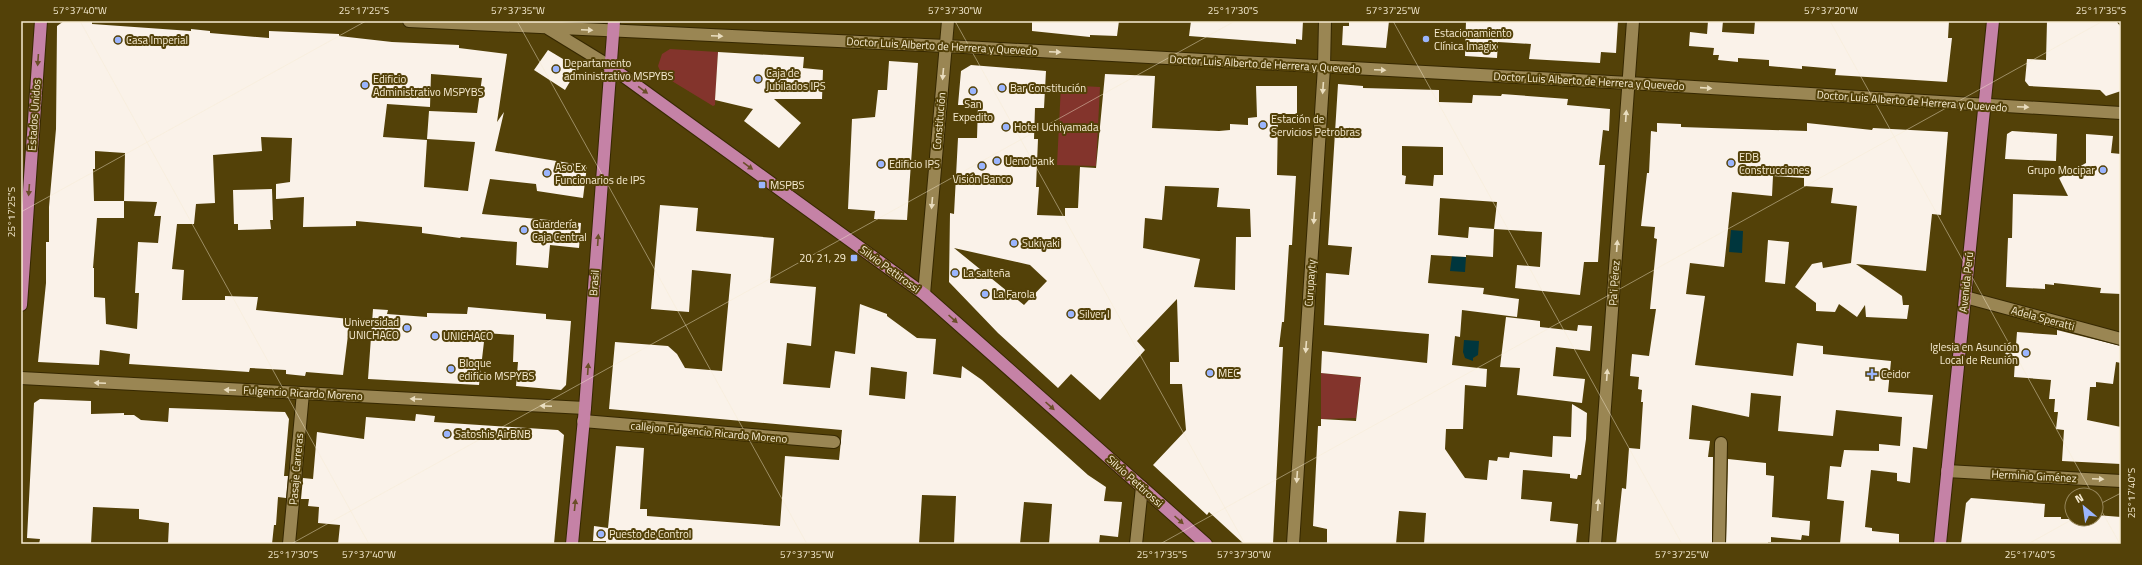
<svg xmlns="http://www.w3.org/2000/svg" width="2142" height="565" viewBox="0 0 2142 565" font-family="'Titillium Web',sans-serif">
  <rect width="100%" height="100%" fill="#534108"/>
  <path fill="#83342c" d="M670 49 718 52 715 105 713 106 662 75 658 66 662 54Z
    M1061 85 1100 87 1096 166 1057 165Z
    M1321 373 1387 380V386L1360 384 1356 418 1321 419Z"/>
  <path fill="#00363d" d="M1731 230 1743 231 1742 253 1729 252Z
    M1452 256 1466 257 1465 272 1450 271Z
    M1464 340 1479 341 1478 355 1473 358V361L1465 358 1463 352Z"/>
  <path fill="#faf2e9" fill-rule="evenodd" d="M64 21H92V24L191 31V29L210 31V33L269 38V31L339 34V36L392 42 459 45V48L507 54 497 122 504 112 495 151 587 166 583 198 537 191 536 184 490 179 482 214 581 223 579 248 550 245 548 268 516 265 517 242 461 237 460 238 422 233V227L356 221V226L303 227 304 197 276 199V184L290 182 292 138 261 137 262 151 213 155 215 203 196 204 194 224H177L172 269 184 270 182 300H225V296L258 297 256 310 350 319 343 375 306 372 305 376 286 374V370L250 368 249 372 129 364 130 354 100 350 99 365 38 362 46 283V242H49V207L56 129 57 26ZM431 74 482 78 477 113 429 111 427 139 475 142 468 191 424 187 427 140 383 137 387 104 430 107ZM95 151 125 153 124 201H94L93 169H95ZM124 201 157 202 154 216H161L158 243 138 242 135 293H139L137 329 106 324 105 298 94 297V268H93L97 218H124Z
    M1032 21H1119L1117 36 1090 35V37L1032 31Z
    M1191 21H1303L1302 40 1296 39V44L1189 36Z
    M1349 21H1389L1386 48 1342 45 1343 26H1349Z
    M1466 21H1618L1616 53 1601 52 1600 63 1529 59 1531 44 1498 42 1497 58 1465 56Z
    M1708 21H1723L1722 32 1754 34 1755 21H1949L1948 38H1952L1947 82 1835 75 1836 69 1802 66V69L1769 66V60L1738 58V62L1718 60 1719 55H1713L1714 48 1689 46 1690 32 1707 34Z
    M2047 21H2116L2121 27V91L2106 96 2100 90 2029 86 2025 81 2027 59 2046 60Z
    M548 50 578 68 565 90 534 70Z
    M718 52 804 57 803 68 823 70 822 99H774L801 123 779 148 744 121 753 109 715 100Z
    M889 61 918 63 907 220 874 219 875 211 848 209 852 119 875 117 878 90H887Z
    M971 65 1046 71 1044 108H1035L1034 139H1038L1036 187H1039L1037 215 1065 216V208H1078L1080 167 1096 168 1105 74 1155 76 1152 128 1219 131 1230 130V124L1248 125V118L1257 117 1256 86H1297V114H1278L1277 175 1296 176 1292 245H1289L1284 322H1282L1279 347H1283L1273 544H1244L1209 512 1207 515 1153 465 1186 430 1182 384H1170V362H1179L1177 299 1137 341 1145 350 1100 400 1071 374 1058 388 998 333 949 282 950 213 954 214 958 138H977L978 105H958L961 71ZM1165 186 1219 188 1217 207 1250 209 1251 237H1236L1235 290 1194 287 1200 259 1143 248 1145 218 1162 220ZM954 248 1030 265 1047 281 1024 305Z
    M1338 84 1363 86V88L1439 90V102L1472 103 1473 95 1501 96 1502 94 1568 99 1567 105 1610 109 1609 131 1603 130 1599 165H1605L1598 262H1584L1580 295 1515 288 1517 265 1540 267 1542 232 1494 229 1497 202 1440 198 1438 235 1468 238 1469 227 1494 229 1493 257 1466 255V257L1431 255 1428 283 1484 288 1483 294 1519 299 1517 317 1462 310 1460 337 1455 336 1452 365 1487 369 1486 387 1465 385 1463 429H1446L1445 449 1465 478 1487 480 1489 460 1497 461 1498 457 1509 458 1510 452 1552 457 1553 436 1571 437 1572 404 1587 413 1586 439 1581 475H1578L1577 479 1570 478V474L1523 470 1521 499 1552 502 1550 521 1578 524 1576 544H1424L1426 513 1399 511 1396 544H1327V529L1313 526 1318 426H1321V419L1356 421 1361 377 1321 373 1322 351 1427 363 1429 334 1324 325 1326 273 1349 275 1352 247 1328 245ZM1402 146 1443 147V175H1434L1433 186 1405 184 1406 176 1402 175Z
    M1657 123 1681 124V127L1807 131V123L1872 130 1873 128 1948 132 1941 215 1932 214 1926 271 1856 264 1902 296 1903 305H1909L1907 319 1866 317 1865 305 1857 317 1839 304 1835 312 1816 311V303L1795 287 1812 264 1822 262 1823 268 1851 263 1857 206 1831 203 1833 188 1804 186V178L1773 176 1772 196 1732 192 1724 267 1690 263 1686 294 1705 296 1695 365 1793 376 1797 343 1823 346V354L1891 361 1888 392 1933 395 1927 449 1913 447 1910 483 1897 481V473L1871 470 1865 527 1872 528V531L1899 534V544H1840L1844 501 1827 499 1830 466 1841 467 1844 450 1879 451V444L1900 446 1902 417 1836 410 1833 436 1778 431 1781 396 1751 393 1749 417 1692 405 1689 439 1710 441 1708 457H1713L1712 544H1616L1622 488 1626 489 1629 448 1640 449 1643 402H1641L1642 390 1638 389 1639 377 1630 376 1632 354 1649 356 1656 309H1650L1657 239 1654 238 1655 227 1641 226 1647 173H1649L1651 131 1657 132Z
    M2012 131 2057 134 2056 161 2005 159 2007 134Z
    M2086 134 2113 136 2111 153 2121 154V294L2100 293 2101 288 2054 283V285L2045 284V289L2006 287 2008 238H2012L2013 194 2068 196 2059 178 2086 163Z
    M272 189 273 220H270L271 229 238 230V224H234L233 190Z
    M660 205 698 208 696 231 774 238 770 283 816 287 811 346 787 343 783 384 830 388 835 351 855 354 860 304 887 314V316L917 338 936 339 933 374 961 378 962 366 982 380 1088 475 1106 487 1104 501 1122 502 1118 537 1100 535 1099 544H1049L1052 504 1024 502 1020 544H954L956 496 922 495 919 544H606V541H593L594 526 608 528 616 446 644 448 640 509H647V516L780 526 785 456 839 460 842 430 609 409 615 342 668 346 677 354 685 368 722 371 731 274 692 270 689 312 651 309ZM871 367 907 372 905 399 869 395Z
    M1768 240 1789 242 1785 284 1765 282Z
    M468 307 546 314V319L571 321 566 385 561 390 516 386 518 362H513L514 335 485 333 479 385 368 379 373 309 388 310 387 314 427 317V313L467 314Z
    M1506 317 1540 321V327L1577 331 1578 325 1592 326 1590 351 1556 347 1553 376 1585 379 1582 403 1517 395 1520 368 1500 367Z
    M2057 330 2121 346V363L2116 362 2113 384 2096 382V387H2090L2087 420 2121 427V464L2062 461 2064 430 2056 429 2058 412H2054L2055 399H2049L2051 380 2014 377 2015 361 2005 360 2006 345H2016L2017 332 2057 335Z
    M40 399 91 401V414L124 413V415H134L141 420 168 422 169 408 285 412 289 419 284 476H288L286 498 278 497 276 525H274L272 544H168L169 523 139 519V509L93 507 91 544H39L40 539 27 538 34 403Z
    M416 414 435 416 434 422 558 430 564 435 554 544H338L340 525 318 523 319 507 308 506 309 499H301L303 478 313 479 317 432 364 439 366 417 415 421Z
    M1728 459 1766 463V475L1774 476 1772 517 1810 521 1809 536 1802 535 1801 540 1771 537V542H1768V544H1726Z
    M1971 498 2045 504 2044 517H2061V519H2096V515L2121 517V544H1961L1966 503Z"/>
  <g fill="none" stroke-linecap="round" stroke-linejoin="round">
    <defs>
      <path id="minor" d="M409 21 946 46 1629 83 2121 113
        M549 29 611 67
        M924 294 948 21
        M1965 297 2121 339
        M21 378 585 408
        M583 421 834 442
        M1947 471 2121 481
        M289 544 303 393
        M1136 544 1142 487
        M1293 544 1324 67 1325 21
        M1595 544 1633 21
        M1719 544 1721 443"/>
      <path id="major" d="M611 67 924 294 1206 544
        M21 305 41 21
        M572 544 585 408 614 21
        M1940 544 1993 21"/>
    </defs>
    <use href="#minor" stroke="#362800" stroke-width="14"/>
    <use href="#major" stroke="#362800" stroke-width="14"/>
    <use href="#minor" stroke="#9a8653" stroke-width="12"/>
    <use href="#major" stroke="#c582a6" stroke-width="12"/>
  </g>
  <defs><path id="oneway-solid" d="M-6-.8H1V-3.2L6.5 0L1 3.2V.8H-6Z"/></defs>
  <g fill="#e9ddbf">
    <use href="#oneway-solid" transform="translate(587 30) rotate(3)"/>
    <use href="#oneway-solid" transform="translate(717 36) rotate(2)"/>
    <use href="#oneway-solid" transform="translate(1055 52) rotate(3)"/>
    <use href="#oneway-solid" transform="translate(1380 70) rotate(3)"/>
    <use href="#oneway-solid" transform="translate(943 74) rotate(95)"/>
    <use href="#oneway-solid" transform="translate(1323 88) rotate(94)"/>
    <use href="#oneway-solid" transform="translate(1706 88) rotate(4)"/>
    <use href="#oneway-solid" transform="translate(2023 107) rotate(3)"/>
    <use href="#oneway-solid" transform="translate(1626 116) rotate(-86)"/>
    <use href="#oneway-solid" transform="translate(932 203) rotate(95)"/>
    <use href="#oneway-solid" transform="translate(1314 218) rotate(94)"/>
    <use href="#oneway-solid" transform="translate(1617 246) rotate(-86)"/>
    <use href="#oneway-solid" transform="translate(1306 347) rotate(94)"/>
    <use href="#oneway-solid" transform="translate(1607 375) rotate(-86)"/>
    <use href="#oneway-solid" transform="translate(100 383) rotate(-177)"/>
    <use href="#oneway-solid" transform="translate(230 390) rotate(-177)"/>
    <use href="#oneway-solid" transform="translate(416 399) rotate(-177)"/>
    <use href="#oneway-solid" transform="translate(546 406) rotate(-177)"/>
    <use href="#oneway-solid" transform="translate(1297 477) rotate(94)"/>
    <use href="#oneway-solid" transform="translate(2098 479) rotate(3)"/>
    <use href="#oneway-solid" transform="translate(1598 505) rotate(-86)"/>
  </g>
  <g fill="#6a4e28">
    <use href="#oneway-solid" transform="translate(38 60) rotate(94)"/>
    <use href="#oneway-solid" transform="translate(643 90) rotate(36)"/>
    <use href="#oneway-solid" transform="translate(748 166) rotate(36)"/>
    <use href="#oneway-solid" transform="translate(29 190) rotate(94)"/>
    <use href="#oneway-solid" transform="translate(598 240) rotate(-86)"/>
    <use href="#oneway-solid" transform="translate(953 319) rotate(42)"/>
    <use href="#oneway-solid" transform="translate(588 369) rotate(-86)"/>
    <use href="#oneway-solid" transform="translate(1050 406) rotate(42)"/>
    <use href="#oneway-solid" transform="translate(575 505) rotate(-84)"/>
    <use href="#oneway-solid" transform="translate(1179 520) rotate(42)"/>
  </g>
  <path fill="none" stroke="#f7ecd2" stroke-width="1" stroke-opacity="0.45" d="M80 21 369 544M517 21 807 544M955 21 1245 544M1393 21 1682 544M1830 21 2093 495M21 212 366 21M2096 501 2120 544M2096 506 2121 493M291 544 1235 21M1160 544 2103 21M2028 544 2073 519"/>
  <g fill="#9ab5fd" stroke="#534108" stroke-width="1.5">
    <circle cx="1426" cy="39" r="4"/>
    <circle cx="118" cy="40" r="4"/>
    <circle cx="556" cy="69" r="4"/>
    <circle cx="758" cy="79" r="4"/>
    <circle cx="365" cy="85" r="4"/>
    <circle cx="1002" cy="88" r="4"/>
    <circle cx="973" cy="91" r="4"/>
    <circle cx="1263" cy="125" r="4"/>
    <circle cx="1006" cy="127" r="4"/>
    <circle cx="997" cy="161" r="4"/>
    <circle cx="1731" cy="163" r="4"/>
    <circle cx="881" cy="164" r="4"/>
    <circle cx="982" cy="166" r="4"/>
    <circle cx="2103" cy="170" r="4"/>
    <circle cx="547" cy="173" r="4"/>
    <rect x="758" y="181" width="8" height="8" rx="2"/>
    <circle cx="524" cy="230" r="4"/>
    <circle cx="1014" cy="243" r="4"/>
    <rect x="850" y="254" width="8" height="8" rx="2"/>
    <circle cx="955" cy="273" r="4"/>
    <circle cx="985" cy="294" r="4"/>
    <circle cx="1071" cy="314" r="4"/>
    <circle cx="407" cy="328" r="4"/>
    <circle cx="435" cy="336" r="4"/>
    <circle cx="2026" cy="353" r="4"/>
    <circle cx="451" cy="369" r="4"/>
    <circle cx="1210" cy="373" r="4"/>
    <path d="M1870 368h4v4h4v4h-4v4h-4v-4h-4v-4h4z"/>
    <circle cx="447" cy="434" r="4"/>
    <circle cx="601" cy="534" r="4"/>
  </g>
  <g text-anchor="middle" stroke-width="4" stroke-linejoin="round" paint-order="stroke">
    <g font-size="11" fill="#f7ecd2" stroke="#534108" text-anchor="start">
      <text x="1434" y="37">Estacionamiento<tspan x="1434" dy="13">Clínica Imagix</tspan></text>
      <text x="126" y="44">Casa Imperial</text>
      <text x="564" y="67">Departamento<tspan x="564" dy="13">administrativo MSPYBS</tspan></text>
      <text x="766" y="77">Caja de<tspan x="766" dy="13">Jubilados IPS</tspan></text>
      <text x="373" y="83">Edificio<tspan x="373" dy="13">Administrativo MSPYBS</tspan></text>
      <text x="1010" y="92">Bar Constitución</text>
      <text x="973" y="108" text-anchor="middle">San<tspan x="973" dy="13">Expedito</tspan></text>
      <text x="1271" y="123">Estación de<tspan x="1271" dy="13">Servicios Petrobras</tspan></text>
      <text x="1014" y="131">Hotel Uchiyamada</text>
      <text x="1739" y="161">EDB<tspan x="1739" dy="13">Construcciones</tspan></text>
      <text x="1005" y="165">Ueno bank</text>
      <text x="889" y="168">Edificio IPS</text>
      <text x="555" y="171">Aso Ex<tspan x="555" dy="13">Funcionarios de IPS</tspan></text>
      <text x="2095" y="174" text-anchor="end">Grupo Mocipar</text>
      <text x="982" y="183" text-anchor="middle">Visión Banco</text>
      <text x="770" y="189">MSPBS</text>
      <text x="532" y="228">Guardería<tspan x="532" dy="13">Caja Central</tspan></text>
      <text x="1022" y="247">Sukiyaki</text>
      <text x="846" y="262" text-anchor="end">20, 21, 29</text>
      <text x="963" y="277">La salteña</text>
      <text x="993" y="298">La Farola</text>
      <text x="1079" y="318">Silver I</text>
      <text x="399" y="326" text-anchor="end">Universidad<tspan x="399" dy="13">UNICHACO</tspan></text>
      <text x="443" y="340">UNICHACO</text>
      <text x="2018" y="351" text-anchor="end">Iglesia en Asunción<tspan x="2018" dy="13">Local de Reunión</tspan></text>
      <text x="459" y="367">Bloque<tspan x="459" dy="13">edificio MSPYBS</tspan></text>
      <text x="1218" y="377">MEC</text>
      <text x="1881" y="378">Ceidor</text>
      <text x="455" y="438">Satoshis AirBNB</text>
      <text x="609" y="538">Puesto de Control</text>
    </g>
    <g font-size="11" fill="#f7ecd2" stroke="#534108">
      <text transform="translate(942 46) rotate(3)" y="4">Doctor Luis Alberto de Herrera y Quevedo</text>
      <text transform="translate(1265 64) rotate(3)" y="4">Doctor Luis Alberto de Herrera y Quevedo</text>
      <text transform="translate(1589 81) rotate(3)" y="4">Doctor Luis Alberto de Herrera y Quevedo</text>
      <text transform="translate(1912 101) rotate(4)" y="4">Doctor Luis Alberto de Herrera y Quevedo</text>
      <text transform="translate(34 115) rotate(-86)" y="4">Estados Unidos</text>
      <text transform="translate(939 121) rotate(-85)" y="4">Constitución</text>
      <text transform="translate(890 269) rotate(36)" y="4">Silvio Pettirossi</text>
      <text transform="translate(1966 282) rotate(-84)" y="4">Avenida Perú</text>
      <text transform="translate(594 283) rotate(-86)" y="4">Brasil</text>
      <text transform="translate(1310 283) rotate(-86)" y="4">Curupayty</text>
      <text transform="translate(1614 283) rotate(-86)" y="4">Pa'i Pérez</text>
      <text transform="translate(2043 318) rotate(15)" y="4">Adela Speratti</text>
      <text transform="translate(303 393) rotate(3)" y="4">Fulgencio Ricardo Moreno</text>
      <text transform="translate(709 432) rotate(5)" y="4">callejon Fulgencio Ricardo Moreno</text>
      <text transform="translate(296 469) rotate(-85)" y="4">Pasaje Carreras</text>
      <text transform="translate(2034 476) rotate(3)" y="4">Herminio Giménez</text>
      <text transform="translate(1135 481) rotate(42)" y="4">Silvio Pettirossi</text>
    </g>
  </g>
  <rect width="2142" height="565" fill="none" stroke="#534108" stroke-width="44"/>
  <g transform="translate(2084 507) rotate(331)"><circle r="19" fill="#534108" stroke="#958559"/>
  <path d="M0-3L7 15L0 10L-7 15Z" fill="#9ab5fd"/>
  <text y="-6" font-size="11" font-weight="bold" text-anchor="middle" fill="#f7ecd2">N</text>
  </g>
  <rect x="22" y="22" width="2098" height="521" fill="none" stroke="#f7ecd2" stroke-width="1.5"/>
  <g font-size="10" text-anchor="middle" fill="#f7ecd2">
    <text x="80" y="14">57°37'40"W</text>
    <text x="364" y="14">25°17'25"S</text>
    <text x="518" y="14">57°37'35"W</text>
    <text x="955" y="14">57°37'30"W</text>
    <text x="1233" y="14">25°17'30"S</text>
    <text x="1393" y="14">57°37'25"W</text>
    <text x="1831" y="14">57°37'20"W</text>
    <text x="2101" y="14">25°17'35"S</text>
    <text transform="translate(11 212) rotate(-90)" y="4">25°17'25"S</text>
    <text transform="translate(2131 493) rotate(-90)" y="4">25°17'40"S</text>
    <text x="293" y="558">25°17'30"S</text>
    <text x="369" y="558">57°37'40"W</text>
    <text x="807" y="558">57°37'35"W</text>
    <text x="1162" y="558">25°17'35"S</text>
    <text x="1244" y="558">57°37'30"W</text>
    <text x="1682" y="558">57°37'25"W</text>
    <text x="2030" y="558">25°17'40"S</text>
  </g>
</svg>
